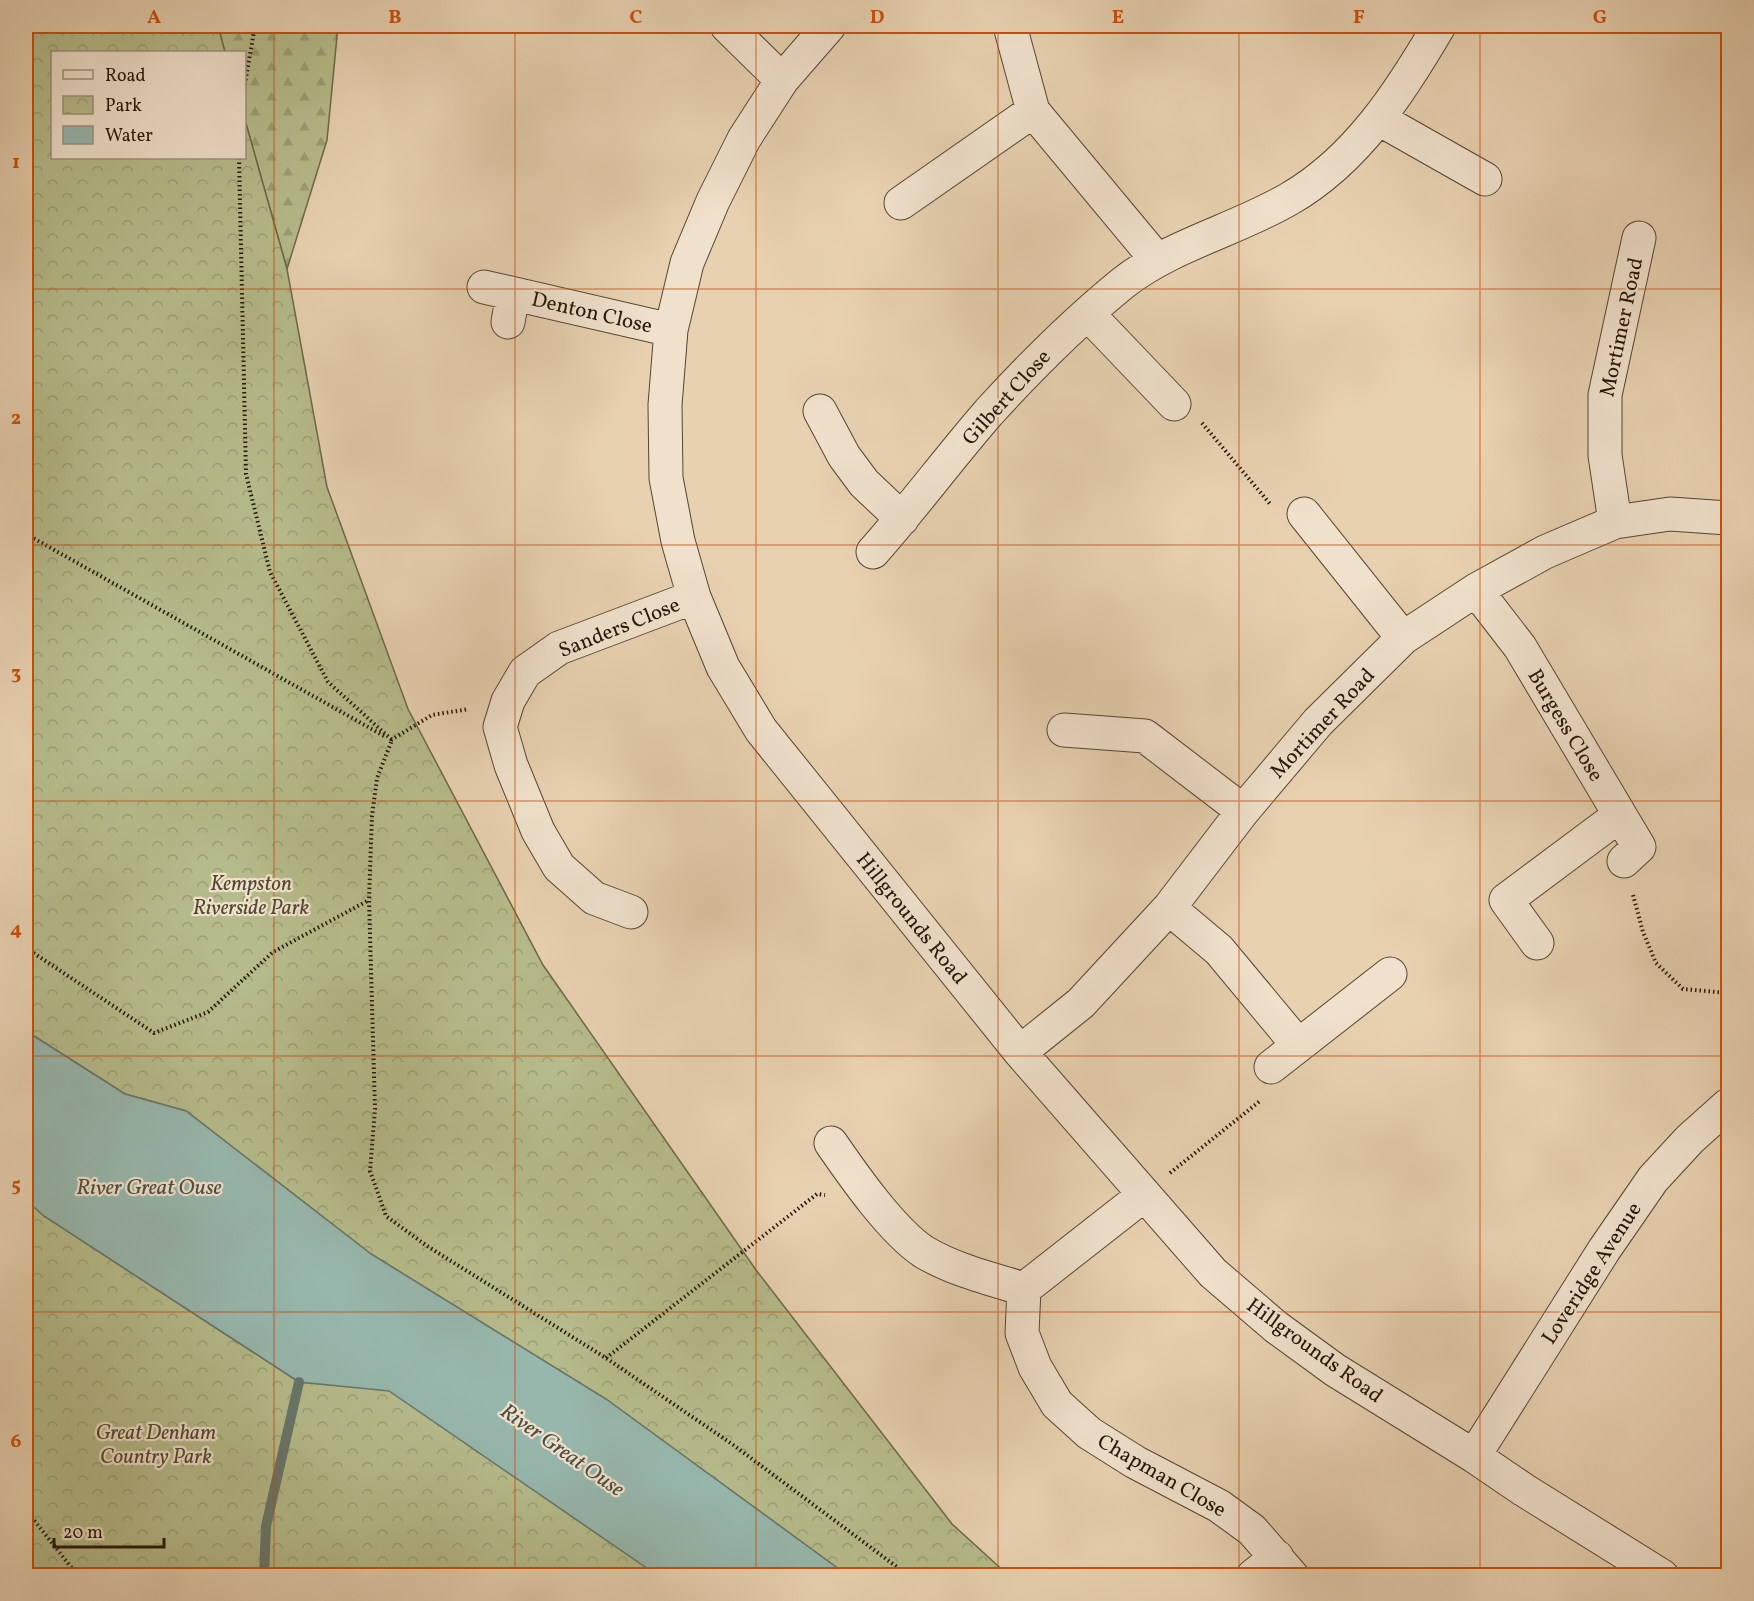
<svg xmlns="http://www.w3.org/2000/svg" width="1754" height="1601" viewBox="0 0 1754 1601" font-family="Vollkorn,serif">
  <defs>
    <pattern id="forest-firs" width="22" height="20" patternUnits="userSpaceOnUse" patternTransform="scale(1.5)"><rect width="22" height="20" fill="#b6bb8b"/><path d="M5 1l3.5 6h-7zM16 11l3.5 6h-7z" fill="#9ca076"/></pattern>
    <pattern id="park-crowns" width="20" height="18" patternUnits="userSpaceOnUse" patternTransform="scale(1.5)"><rect width="20" height="18" fill="#b6bb8b"/><path d="M2 6a3 3 0 1 1 6 0M12 15a3 3 0 1 1 6 0" fill="none" stroke="#9ca076"/></pattern>
  </defs>
  <rect width="100%" height="100%" fill="#e8d1b1"/>
  <filter id="stains"><feTurbulence type="fractalNoise" baseFrequency=".00333" numOctaves="4"/><feColorMatrix values="0 0 0 0 .2 0 0 0 0 .09 0 0 0 0 .02 0 0 0 .5 -.17"/></filter>
  <radialGradient id="worn" r=".72"><stop offset=".6" stop-color="#630" stop-opacity="0"/><stop offset="1" stop-color="#630" stop-opacity=".3"/></radialGradient>
  <path fill="url(#forest-firs)" stroke="#6d6849" stroke-width="1.5" d="M218 26H338L327 140 287 269 245 120 244 52H225Z"/>
  <path fill="url(#park-crowns)" stroke="#6d6849" stroke-width="1.5" d="M26 26H218L225 52H52V158H244L245 120 287 269 327 487 408 709 543 965 756 1270 952 1524 1008 1575H847L606 1399 371 1254 186 1111 125 1094 26 1031Z
    M26 1200 44 1216 299 1382 389 1390 657 1575H26Z"/>
  <path fill="#97b7ad" stroke="#69776b" stroke-width="1.5" d="M26 1031 125 1094 186 1111 371 1254 606 1399 847 1575H657L389 1391 299 1382 44 1216 26 1200Z"/>
  <g fill="none" stroke-linecap="round" stroke-linejoin="round">
    <path stroke="#69776b" stroke-width="10" d="M264 1576 266 1526 299 1382"/>
    <defs>
      <path id="minor" d="M727 26 782 80
        M829 26 782 80 744 139 713 201 687 263 671 330 665 405 666 478 678 541 694 597 723 667 761 730 1020 1052 1213 1273 1276 1327 1335 1370 1474 1456 1524 1490 1662 1576
        M1010 26 1033 111 1157 260
        M1379 119 1485 179
        M901 203 1033 111
        M484 287 671 330
        M1088 314 1174 404
        M508 322 513 294
        M820 411 844 456 864 483 902 519
        M1304 514 1403 638
        M1615 522 1670 514 1728 518
        M873 552C913 507 949 458 989 412 1031 366 1075 322 1123 283 1171 245 1236 230 1289 199 1357 160 1401 91 1439 26
        M1476 590 1520 647 1639 847 1624 861
        M1064 730 1145 736 1243 811
        M1169 908 1219 950 1298 1045
        M631 912 594 898 559 867 538 831 511 765 500 727 508 701 525 672 559 648 694 597
        M1537 943 1506 900 1620 815
        M1020 1052 1081 1003 1169 908 1243 811 1318 722 1403 638 1476 590 1545 552 1615 522 1605 455V395L1639 238
        M1271 1067 1390 974
        M831 1143C853 1175 892 1231 924 1252 954 1270 991 1279 1024 1289
        M1144 1195 1024 1289 1022 1333 1035 1367 1057 1404 1089 1433 1135 1462 1219 1506 1252 1530 1292 1576
        M1474 1456 1604 1250 1653 1179 1690 1139 1728 1105
        M1253 1576 1277 1557"/>
    </defs>
    <use href="#minor" stroke="#554532" stroke-width="35"/>
    <path stroke="#241607" stroke-width="4" stroke-dasharray="1.5 3" stroke-linecap="butt" d="M499 30 502 26
      M244 89 255 26
      M239 158 246 474 270 572 328 682 392 740 377 778 372 816 369 899 375 1109 370 1171 386 1216 427 1246 606 1358 732 1444 909 1576
      M1202 423 1271 505
      M26 534 384 736
      M391 740 432 715 469 709
      M1633 895 1643 932 1656 963 1683 989 1728 993
      M26 948 154 1033 208 1012 273 952 369 900
      M1170 1173 1260 1101
      M606 1358 817 1194 825 1195
      M26 1510 78 1576"/>
    <use href="#minor" stroke="#f0e1cc" stroke-width="33"/>
  </g>
  <path fill="none" stroke="#cb4f0b" stroke-width="1.5" stroke-opacity="0.55" d="M274 26V1576M515 26V1576M756 26V1576M998 26V1576M1239 26V1576M1480 26V1576M26 289H1728M26 545H1728M26 801H1728M26 1056H1728M26 1312H1728"/>
  <g text-anchor="middle" stroke-width="4.5" stroke-linejoin="round" paint-order="stroke">
    <g font-size="21" fill="#241607" stroke="#f0e1cc">
      <text transform="translate(592 312) rotate(13)" y="7">Denton Close</text>
      <text transform="translate(1621 327) rotate(-78)" y="7">Mortimer Road</text>
      <text transform="translate(1006 397) rotate(-48)" y="7">Gilbert Close</text>
      <text transform="translate(619 627) rotate(-22)" y="7">Sanders Close</text>
      <text transform="translate(1322 723) rotate(-47)" y="7">Mortimer Road</text>
      <text transform="translate(1566 725) rotate(59)" y="7">Burgess Close</text>
      <text transform="translate(912 918) rotate(51)" y="7">Hillgrounds Road</text>
      <text transform="translate(1591 1273) rotate(-57)" y="7">Loveridge Avenue</text>
      <text transform="translate(1315 1350) rotate(36)" y="7">Hillgrounds Road</text>
      <text transform="translate(1162 1475) rotate(30)" y="7">Chapman Close</text>
    </g>
    <g font-size="21" font-style="italic" fill="#50482f" stroke="#f0e1cc">
      <text x="251" y="890">Kempston<tspan x="251" dy="24">Riverside Park</tspan></text>
      <text x="156" y="1439">Great Denham<tspan x="156" dy="24">Country Park</tspan></text>
    </g>
    <g font-size="22" font-style="italic" fill="#4c4e41" stroke="#f0e1cc">
      <text x="149" y="1194">River Great Ouse</text>
      <text transform="translate(563 1449) rotate(35)" y="8">River Great Ouse</text>
    </g>
  </g>
  <rect width="1754" height="1601" fill="none" stroke="#e8d1b1" stroke-width="66"/>
  <rect x="51" y="51" width="195" height="108" fill="#f0e1cc" stroke="#9e907d" stroke-width="1.5"/>
  <rect x="63" y="70" width="30" height="9" fill="#f0e1cc" stroke="#9e907d" stroke-width="1.5"/>
  <text x="105" y="81" font-size="18" fill="#241607">Road</text>
  <rect x="63" y="96" width="30" height="18" fill="url(#park-crowns)" stroke="#9e907d" stroke-width="1.5"/>
  <text x="105" y="111" font-size="18" fill="#241607">Park</text>
  <rect x="63" y="126" width="30" height="18" fill="#97b7ad" stroke="#9e907d" stroke-width="1.5"/>
  <text x="105" y="141" font-size="18" fill="#241607">Water</text>
  <path d="M54 1538v9h110v-9" fill="none" stroke="#241607" stroke-width="3"/>
  <text x="63" y="1538" font-size="18" fill="#241607" stroke="#f0e1cc" stroke-width="4.5" paint-order="stroke">20 m</text>
  <rect x="33" y="33" width="1688" height="1535" fill="none" stroke="#cb4f0b" stroke-width="2"/>
  <g font-size="20" text-anchor="middle" font-weight="bold" fill="#cb4f0b">
    <text x="154" y="23">A</text>
    <text x="395" y="23">B</text>
    <text x="636" y="23">C</text>
    <text x="877" y="23">D</text>
    <text x="1118" y="23">E</text>
    <text x="1359" y="23">F</text>
    <text x="1600" y="23">G</text>
    <text x="16" y="168">1</text>
    <text x="16" y="424">2</text>
    <text x="16" y="679">3</text>
    <text x="16" y="935">4</text>
    <text x="16" y="1191">5</text>
    <text x="16" y="1447">6</text>
  </g>
  <rect width="100%" height="100%" filter="url(#stains)"/>
  <rect width="100%" height="100%" fill="url(#worn)"/>
</svg>
